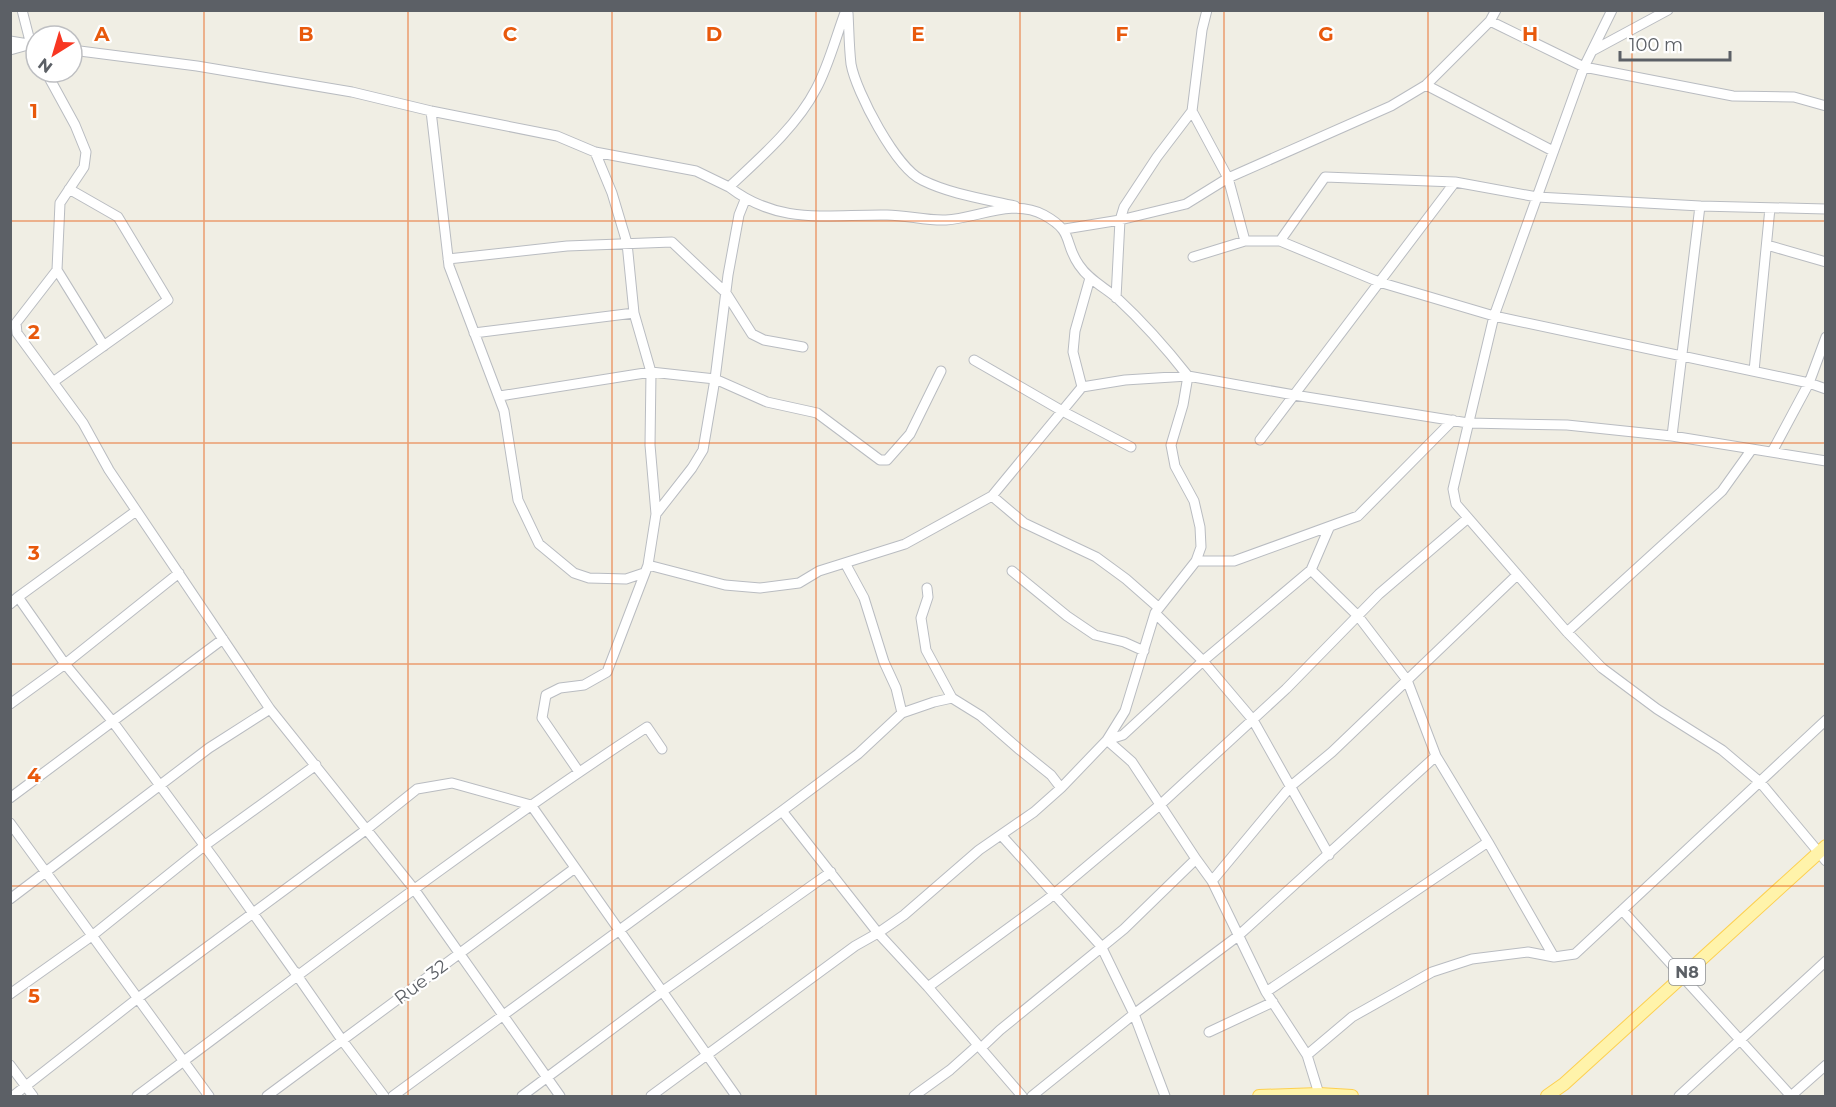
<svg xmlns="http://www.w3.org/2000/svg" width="1836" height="1107" viewBox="0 0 1836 1107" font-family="Montserrat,sans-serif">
  <rect width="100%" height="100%" fill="#f0eee4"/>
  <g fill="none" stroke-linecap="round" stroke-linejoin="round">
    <defs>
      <path id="minor" d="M22 10 31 45 36 54
        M1612 10 1584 67 1494 316 1453 489 1456 504 1567 632 1602 668 1657 709 1722 750 1760 782 1826 861
        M848 13C849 30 849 47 851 64 856 92 896 168 922 180 950 194 984 199 1015 206
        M1490 21 1584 67 1733 96 1794 97 1826 106
        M10 41 34 45
        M10 50 28 45
        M72 50 197 66 352 92 431 111 557 136 595 152 696 171 729 187C759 159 797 126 816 89 829 65 836 36 846 10
        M1592 51 1668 10
        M46 72 75 125 86 152 84 167 60 203 57 270 16 323 17 333 83 423 109 470 270 709 414 889 560 1096
        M1426 85 1553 151
        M431 111 449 266 504 411 518 500 539 544 574 573 589 578 626 579 644 573
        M1192 111 1228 178 1245 241
        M595 152 612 193 627 243 634 313 651 372 650 445 656 514
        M729 187C780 226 828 214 887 215 906 215 927 221 946 220 978 218 1013 198 1044 215 1075 232 1063 242 1079 265 1089 280 1104 287 1117 298 1143 322 1166 348 1188 376L1183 405 1171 445 1175 466 1194 501 1200 527 1201 547 1196 561 1155 613 1125 711 1107 740 1061 788 1034 812 979 850 904 915 878 933 928 987 1022 1096
        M1065 229 1120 220 1186 204 1228 178 1391 106 1426 85 1490 21 1496 10
        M1280 241 1325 177 1455 182 1537 197 1700 206 1826 209
        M1767 245 1826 262
        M1193 257 1245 241H1280L1379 282 1494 316 1809 383 1826 389
        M448 259 567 246 672 242 726 293 752 334 764 340 803 347
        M57 270 104 346
        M1116 298 1120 220 1124 207 1157 157 1192 111 1202 30 1207 10
        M474 333 634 313
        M974 360 1064 412 1131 447
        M1754 371 1770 208
        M53 382 168 300 118 217 69 189
        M1082 387 1073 352 1075 331 1090 278
        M500 396 651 372 715 379 767 402 817 413 880 460H887L910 434 941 371
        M1672 436 1700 206
        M1260 440 1455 182
        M1772 452 1809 383 1826 337
        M992 496 1024 523 1096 557 1126 579 1159 608
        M1196 561H1234L1358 516 1453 420
        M845 563 864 598 884 662 896 688 902 713
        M648 565 725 585 760 588 799 583 819 571 905 544 992 496 1082 387 1125 380 1188 376 1294 395 1468 423 1567 425 1672 436 1826 461
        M1311 570 1358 616 1407 680 1436 756 1488 842 1554 957
        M1012 571 1067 616 1095 635 1124 642 1144 651
        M927 588 928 597 921 618 926 650 952 698 981 716 1020 750 1051 775 1061 788
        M18 597 136 511
        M10 604 18 597 65 664 113 722 215 860 294 971 299 974
        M1155 613 1203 661 1253 720 1329 855
        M1567 632 1722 491 1752 449
        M10 704 65 664 179 573
        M1107 740 1123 735 1203 661 1311 570 1329 528
        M579 772 542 718 546 695 560 688 584 685 607 672 648 565 656 514 692 468 703 450 715 379 728 275 739 215 745 200
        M10 798 223 639
        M10 823 209 1096
        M1002 836 1101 946 1134 1014 1165 1096
        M1196 859 1212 881 1266 992 1307 1055 1319 1094
        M1212 881 1291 786 1332 752 1517 575
        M10 899 209 748 270 709
        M1622 910 1791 1096
        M294 971 342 1040 384 1096
        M928 987 1048 899 1161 804 1286 689 1379 594 1468 518
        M1266 992 1488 842
        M10 994 93 935 204 846 316 765
        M1209 1032 1273 1002
        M981 1048 1000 1030 1124 929 1196 859 1132 762 1107 740
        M1307 1055 1352 1017 1432 972 1472 959 1528 952 1554 957 1575 954 1826 720
        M10 1065 33 1096
        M13 1096 138 998 367 829 417 789 452 783 531 805 736 1096
        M137 1096C305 971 471 842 647 727L662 749
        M267 1096 575 868
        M393 1096 782 811 858 754 902 713 934 702 952 698
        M522 1096 663 991 831 872
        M651 1096 855 946 878 933 782 811
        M914 1096 950 1070 978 1045
        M1032 1096 1134 1014 1238 936 1436 756
        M1679 1096 1826 961
        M1791 1096 1826 1065"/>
      <path id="major" d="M1259 1096 1319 1094 1352 1096
        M1547 1096 1564 1084 1826 846"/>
    </defs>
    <use href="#minor" stroke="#b9bcc1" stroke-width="11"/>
    <use href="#major" stroke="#fdd050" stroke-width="14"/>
    <use href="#minor" stroke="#fff" stroke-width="9"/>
    <use href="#major" stroke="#fff3aa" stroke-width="12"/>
  </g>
  <path fill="none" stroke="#e8590c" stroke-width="1.5" stroke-opacity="0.55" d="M204 10V1096M408 10V1096M612 10V1096M816 10V1096M1020 10V1096M1224 10V1096M1428 10V1096M1632 10V1096M10 221H1826M10 443H1826M10 664H1826M10 886H1826"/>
  <g text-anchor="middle" stroke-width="4.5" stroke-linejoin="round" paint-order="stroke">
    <rect fill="#fff" stroke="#8d9094" stroke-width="1.5" x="1669" y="959" width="36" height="26" rx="4.5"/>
    <g font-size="16" font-weight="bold" fill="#5c6066">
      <text x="1687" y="978">N8</text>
    </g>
    <g font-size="18" fill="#5c6066" stroke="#fff">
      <text transform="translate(421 982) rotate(-37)" y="6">Rue 32</text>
    </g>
  </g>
  <g font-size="20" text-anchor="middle" font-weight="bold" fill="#e8590c" stroke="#fff" stroke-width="4.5" stroke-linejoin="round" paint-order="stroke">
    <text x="102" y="41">A</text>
    <text x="306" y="41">B</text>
    <text x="510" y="41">C</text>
    <text x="714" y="41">D</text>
    <text x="918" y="41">E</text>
    <text x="1122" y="41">F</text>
    <text x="1326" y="41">G</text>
    <text x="1530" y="41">H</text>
    <text x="34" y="118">1</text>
    <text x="34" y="339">2</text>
    <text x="34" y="560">3</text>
    <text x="34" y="782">4</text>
    <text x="34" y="1003">5</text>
  </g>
  <rect width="1836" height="1107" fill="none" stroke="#5c6066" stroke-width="24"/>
  <g transform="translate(54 54) rotate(217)"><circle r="28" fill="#ffffff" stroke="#bebfc2" stroke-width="1.5"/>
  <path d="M0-4.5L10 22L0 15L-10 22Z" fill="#f83722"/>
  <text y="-9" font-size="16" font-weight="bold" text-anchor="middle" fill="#5c6066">N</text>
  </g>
  <path d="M1620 51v9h110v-9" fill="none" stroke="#5c6066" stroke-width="3"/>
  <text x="1629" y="51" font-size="18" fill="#5c6066" stroke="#ffffff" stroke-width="4.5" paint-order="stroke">100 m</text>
</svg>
